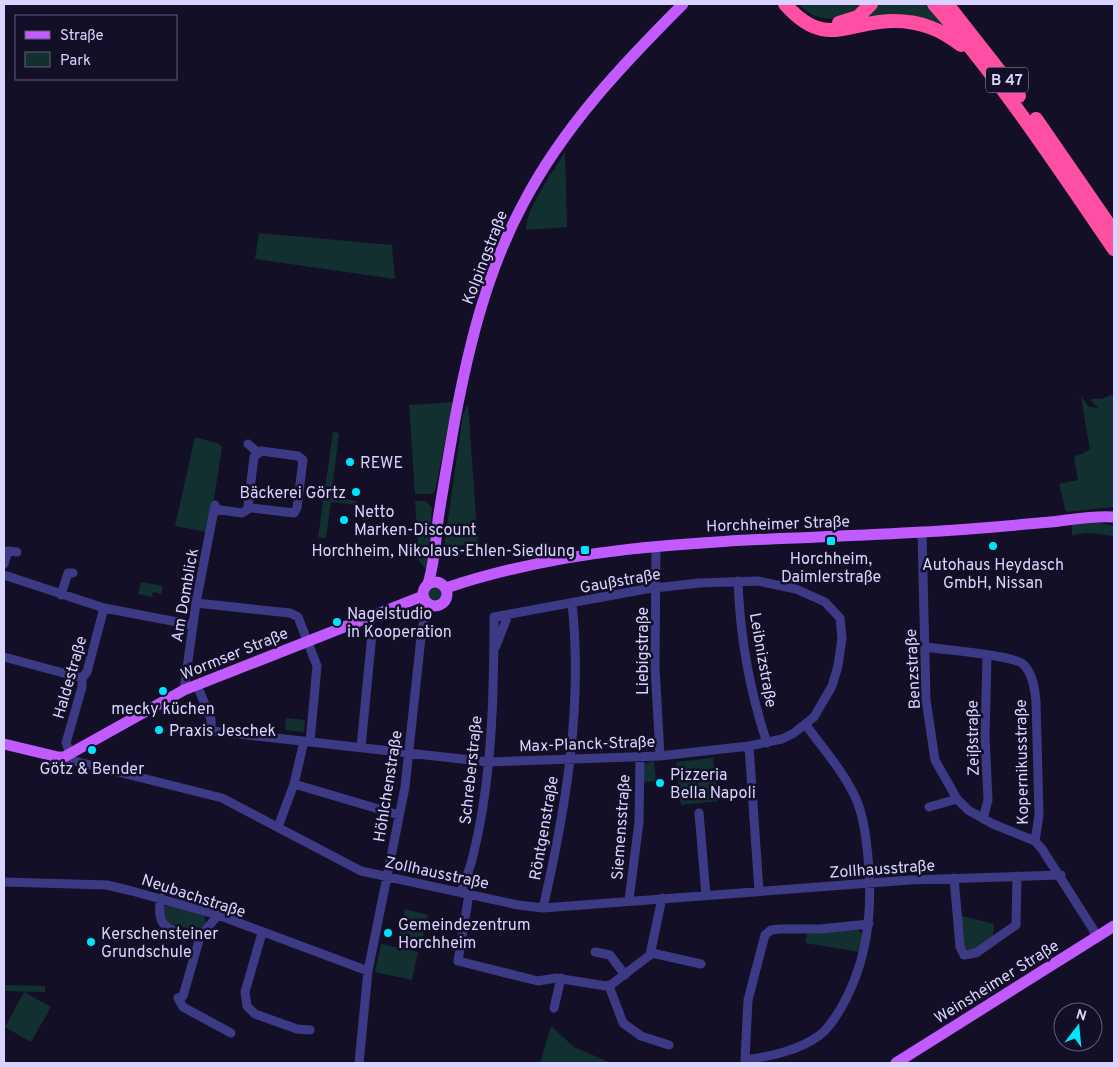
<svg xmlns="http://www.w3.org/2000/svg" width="1118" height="1067" viewBox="0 0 1118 1067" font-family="Overpass,sans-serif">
  <rect width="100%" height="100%" fill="#130f26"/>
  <path fill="#12302f" d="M799 4H868C849 21 817 26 799 4Z
    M876 4H925L952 34 859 20Z
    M565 152 567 227 526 230C525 209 554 171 565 152Z
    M259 233 392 245 395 279 255 259Z
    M1114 394V507L1066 512 1059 484 1078 480 1074 457 1090 450 1081 397 1078 395 1082 397 1089 407 1098 408 1090 399H1101Z
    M453 402 435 491 432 494H415L409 405Z
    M468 404 478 544 444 547 463 414Z
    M333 432 339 433 331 497 357 501V505L331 502 326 538 318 537Z
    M195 437 217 443 222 447 209 531 206 532 175 526Z
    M415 501H426L432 508 427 570 419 561Z
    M1096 522 1114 526V536L1087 533 1072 535V525Z
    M141 582 163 586 161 594 153 592 152 597 138 594Z
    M426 594a9 9 0 1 1 18 0a9 9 0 1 1-18 0Z
    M286 718 305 720 304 732 285 730Z
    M713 758 718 801 681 805 676 762Z
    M654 761 656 781 644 782V764Z
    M168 904 204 915 206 923 202 930 198 932 163 921V908Z
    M405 909 428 915 422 941 399 936Z
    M962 916 994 924 993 936 974 951 964 948 959 918Z
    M857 929 863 935 859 952 805 943 807 934Z
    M381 944 418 952 412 980 375 972Z
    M4 985 45 986V992L4 991Z
    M24 992 51 1007 31 1042 5 1027Z
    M551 1026 574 1047 611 1063H540Z"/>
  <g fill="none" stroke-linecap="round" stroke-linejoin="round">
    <path stroke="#3d3a85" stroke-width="9" d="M248 444 257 452
      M261 451 298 456 303 460 297 508 294 513 252 508 248 506 254 457Z
      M214 509 242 513 250 508
      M922 532 926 700 935 760 957 799 968 810 993 824 1035 841 1042 849 1093 929 1096 938
      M656 546 655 667 660 756
      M4 564 8 551 17 552
      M4 575 104 608 193 625
      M738 581C740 637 749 689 767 743
      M61 595 68 573H73
      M196 603 290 613 298 617 317 666 310 742
      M496 646 508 615
      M926 647C943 650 1016 655 1024 665 1033 675 1035 689 1036 702L1039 815 1035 841
      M4 657 82 678
      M197 685 211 719V729L213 731 488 762 660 756 749 746 782 739 794 733 814 717 832 686 838 666 842 638 840 618 825 602 796 589 758 581 699 583 646 589 494 617C494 696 492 780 473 856 470 869 465 880 461 893
      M184 690 196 603 215 505
      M806 725C824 750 845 773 857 801 864 819 866 838 868 857 873 910 868 961 841 1008 835 1018 829 1028 820 1035 798 1051 771 1056 745 1060L748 1000 765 935 771 930 780 929H820L869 924
      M749 746 759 891
      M361 747 372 634 367 616
      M70 753 66 743 82 687V678L87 672 104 608
      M64 757 66 759 222 798 361 871 518 905 543 908 910 880 1061 875
      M294 784 399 815
      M929 807 957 799
      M699 813 706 895
      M983 819 988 800 985 737 987 656
      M278 827 294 784 304 741
      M954 878 960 947 964 955 976 953 1016 925 1017 876
      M4 882 107 885 132 891 218 915 368 971
      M469 894 458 961 538 981 556 978 606 986 612 984 650 955 662 898
      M161 898C154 932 173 930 200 937
      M629 900 639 822 640 757
      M543 908C566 808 583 706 572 603
      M218 915 200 937 183 996 178 998 183 1007 231 1033
      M262 933 245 992 247 1006 255 1014 297 1029 310 1030
      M595 952 610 955 625 975
      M652 953 701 964
      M609 986 623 1023 641 1036 669 1045
      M554 1008 561 978
      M359 1063 368 971 405 787 422 628 430 605"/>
    <path stroke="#c25bff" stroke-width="11" d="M423 594a12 12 0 1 1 24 0a12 12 0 1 1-24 0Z
      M428 584C434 564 436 541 438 520 443 487 449 453 455 419 469 345 487 271 523 204 563 127 623 64 683 4
      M446 588C600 536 762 542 922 532 965 530 1007 526 1050 522 1071 520 1093 515 1114 517
      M4 744 58 757H64L184 690 423 596
      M896 1063 1114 926"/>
    <path stroke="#ff4fa3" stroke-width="14" d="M785 4C825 50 847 21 894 21 920 21 940 29 961 45
      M934 4C1001 80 1057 166 1114 249
      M947 4 1019 96
      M839 23 858 17 871 4
      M1036 119 1114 232"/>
  </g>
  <g fill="#00e5ff" stroke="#130f26" stroke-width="2">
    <circle cx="350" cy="462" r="5"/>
    <circle cx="356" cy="492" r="5"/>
    <circle cx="344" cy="520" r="5"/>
    <rect x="826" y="536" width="10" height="10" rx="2.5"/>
    <circle cx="993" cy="546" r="5"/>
    <rect x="580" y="545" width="10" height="10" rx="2.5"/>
    <circle cx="337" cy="622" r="5"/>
    <circle cx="163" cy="691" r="5"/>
    <circle cx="159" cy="730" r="5"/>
    <circle cx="92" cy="750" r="5"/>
    <circle cx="660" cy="783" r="5"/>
    <circle cx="388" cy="933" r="5"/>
    <circle cx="91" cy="942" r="5"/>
  </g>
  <g text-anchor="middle" stroke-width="5" stroke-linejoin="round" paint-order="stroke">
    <rect fill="#130f26" stroke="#9e99be" stroke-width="1" x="986" y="67.5" width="42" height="25" rx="4"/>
    <g font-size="15" font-weight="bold" fill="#d9d4ff">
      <text x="1007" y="85">B 47</text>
    </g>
    <g font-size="16" fill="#d9d4ff" stroke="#130f26">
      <text transform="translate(484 257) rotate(-69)" y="6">Kolpingstraße</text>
      <text transform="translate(778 523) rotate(-2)" y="6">Horchheimer Straße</text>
      <text transform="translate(620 580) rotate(-10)" y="6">Gaußstraße</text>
      <text transform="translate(184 595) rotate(-80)" y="6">Am Domblick</text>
      <text transform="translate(642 651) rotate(-90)" y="6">Liebigstraße</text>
      <text transform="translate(234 653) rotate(-22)" y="6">Wormser Straße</text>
      <text transform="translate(764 660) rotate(80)" y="6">Leibnizstraße</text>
      <text transform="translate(912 669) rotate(-93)" y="6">Benzstraße</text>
      <text transform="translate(69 677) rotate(-74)" y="6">Haldestraße</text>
      <text transform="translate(972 738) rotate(-91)" y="6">Zeißstraße</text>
      <text transform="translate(587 743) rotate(-2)" y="6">Max-Planck-Straße</text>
      <text transform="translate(1021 762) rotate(-91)" y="6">Kopernikusstraße</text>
      <text transform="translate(470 770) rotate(-84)" y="6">Schreberstraße</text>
      <text transform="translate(387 786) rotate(-81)" y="6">Höhlchenstraße</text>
      <text transform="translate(620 827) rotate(-86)" y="6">Siemensstraße</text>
      <text transform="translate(543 828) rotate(-80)" y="6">Röntgenstraße</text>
      <text transform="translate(882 868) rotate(-4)" y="6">Zollhausstraße</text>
      <text transform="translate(437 872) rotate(12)" y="6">Zollhausstraße</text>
      <text transform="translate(194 895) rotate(18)" y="6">Neubachstraße</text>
      <text transform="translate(996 981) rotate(-32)" y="6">Weinsheimer Straße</text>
    </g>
    <g font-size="16" fill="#d9d4ff" stroke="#130f26" text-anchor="start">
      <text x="360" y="468">REWE</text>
      <text x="346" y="498" text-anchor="end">Bäckerei Görtz</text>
      <text x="354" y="517">Netto<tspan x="354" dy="18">Marken-Discount</tspan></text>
      <text x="575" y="556" text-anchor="end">Horchheim, Nikolaus-Ehlen-Siedlung</text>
      <text x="831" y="564" text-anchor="middle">Horchheim,<tspan x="831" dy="18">Daimlerstraße</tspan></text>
      <text x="993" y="570" text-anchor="middle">Autohaus Heydasch<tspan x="993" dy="18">GmbH, Nissan</tspan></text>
      <text x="347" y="619">Nagelstudio<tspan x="347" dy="18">in Kooperation</tspan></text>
      <text x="163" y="714" text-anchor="middle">mecky küchen</text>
      <text x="169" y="736">Praxis Jeschek</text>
      <text x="92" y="774" text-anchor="middle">Götz &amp; Bender</text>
      <text x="670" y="780">Pizzeria<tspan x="670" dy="18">Bella Napoli</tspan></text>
      <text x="398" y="930">Gemeindezentrum<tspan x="398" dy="18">Horchheim</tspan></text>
      <text x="101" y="939">Kerschensteiner<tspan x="101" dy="18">Grundschule</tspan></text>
    </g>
  </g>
  <rect width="1118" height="1067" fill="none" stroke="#d9d4ff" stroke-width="10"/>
  <rect x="15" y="15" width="162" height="65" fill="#130f26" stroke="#625e7d"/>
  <rect x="25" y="31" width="25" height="8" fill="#c25bff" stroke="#625e7d"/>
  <text x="60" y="40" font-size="15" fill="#d9d4ff">Straße</text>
  <rect x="25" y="52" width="25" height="15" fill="#12302f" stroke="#625e7d"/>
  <text x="60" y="65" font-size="15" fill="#d9d4ff">Park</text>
  <g transform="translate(1078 1027) rotate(16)"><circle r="24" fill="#130f26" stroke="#625e7d"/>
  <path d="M0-4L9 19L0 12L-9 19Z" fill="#00e5ff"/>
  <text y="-8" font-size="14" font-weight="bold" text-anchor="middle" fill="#d9d4ff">N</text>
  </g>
</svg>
